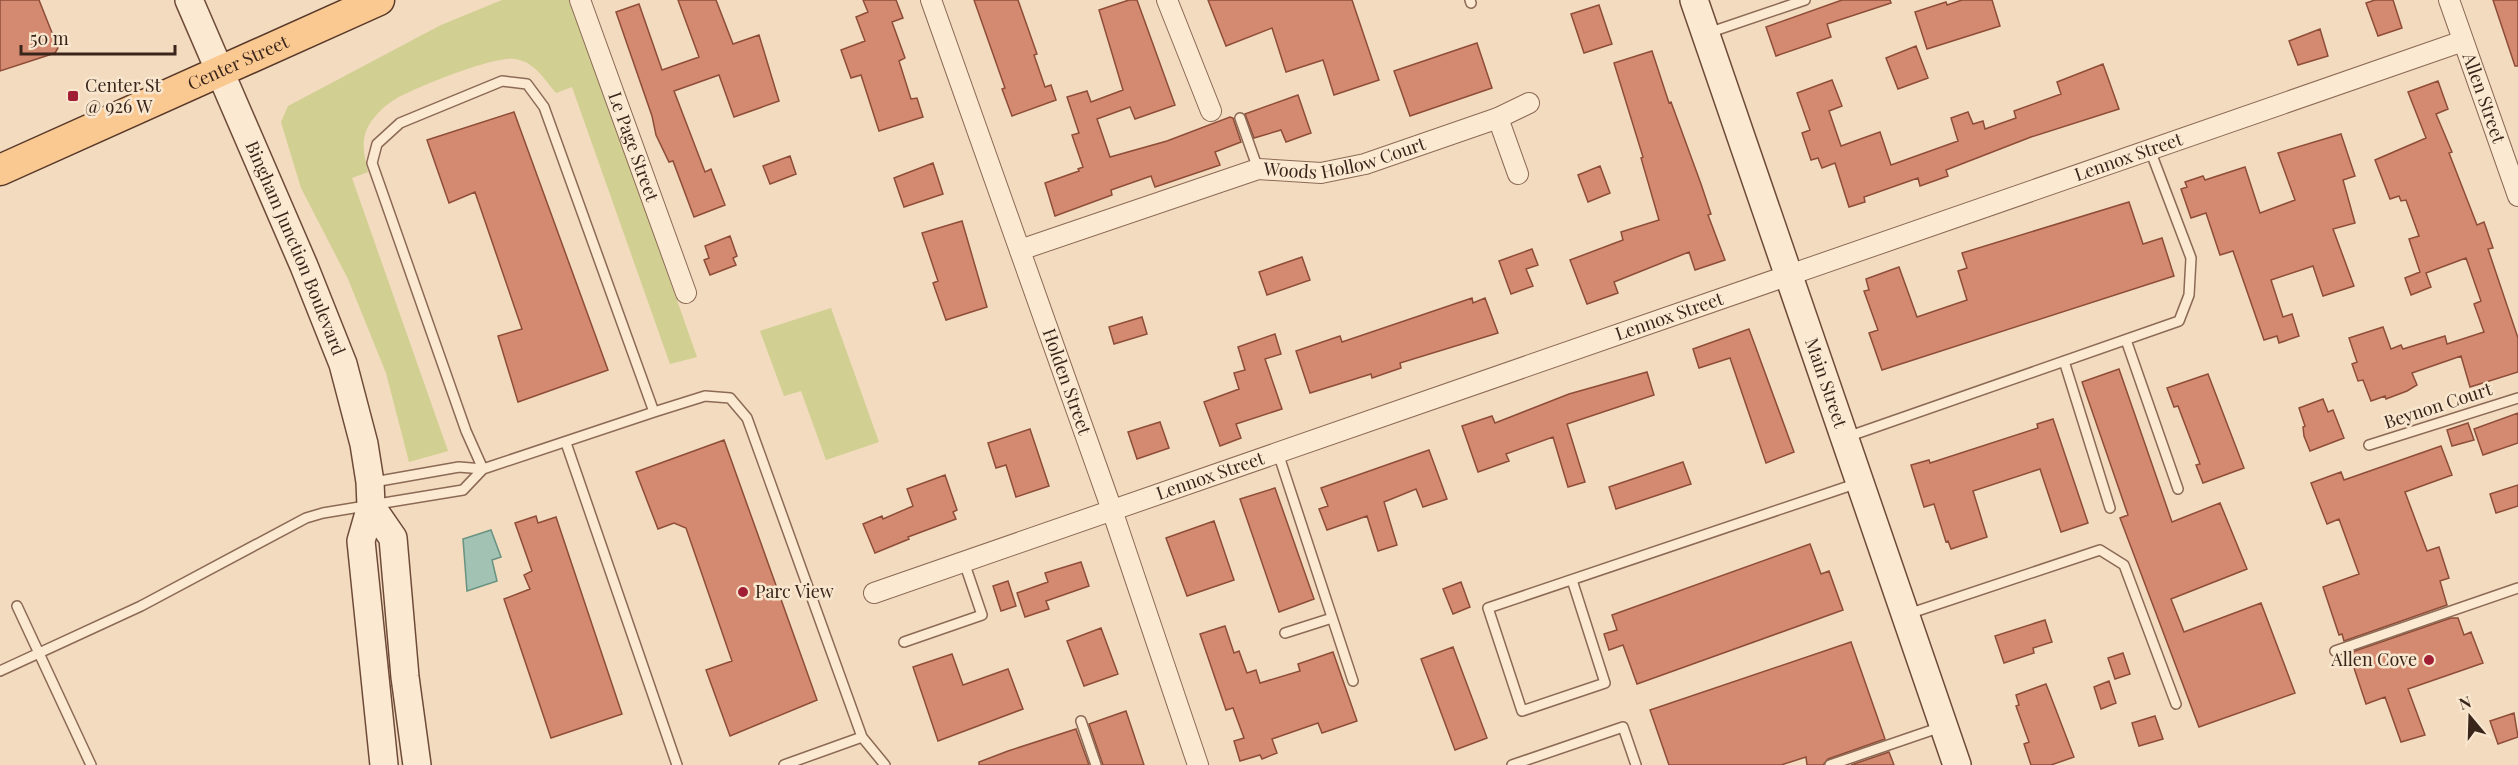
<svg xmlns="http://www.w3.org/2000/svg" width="2518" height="765" viewBox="0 0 2518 765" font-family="'Playfair Display',serif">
  <rect width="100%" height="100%" fill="#f2dbbe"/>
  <path fill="#d1cf91" d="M502 0H571L697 357 670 364 572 87 556 93C544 79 535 62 515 59 495 55 417 87 397 98 385 105 371 118 366 131 361 145 365 159 368 172L352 178 448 451 409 462 386 373 348 279 301 188 281 122 288 106 441 25Z
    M831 308 879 442 826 460 801 391 784 396 760 331Z"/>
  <path fill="#a2c3b4" stroke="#689281" stroke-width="1.5" d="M491 530 501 557 492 560 497 581 467 591 463 539Z"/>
  <path fill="#d48a70" stroke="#8e4d38" stroke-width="1.5" d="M0 0H39L58 48 55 53 0 71Z
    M678 0H716L733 44 759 35 779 101 734 117 719 75 674 91 705 172 711 169 725 205 694 217 673 161 669 162 656 135 652 116 616 12 639 4 662 70 699 57Z
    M863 0H896L903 18 892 22 905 58 899 61 911 99 917 98 923 117 879 131 861 75 851 78 841 50 865 41 856 17 868 12Z
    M974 0H1018L1037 54 1034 55 1045 87 1051 85 1056 100 1012 116 1002 89 1005 88Z
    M1129 0H1137L1175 105 1135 119 1130 107 1097 119 1110 157 1167 141 1230 117 1233 118 1241 142 1215 152 1220 165 1155 187 1151 176 1111 190 1112 195 1055 216 1045 183 1079 171 1078 169 1083 167 1072 135 1079 133 1067 97 1087 91 1091 102 1123 90 1099 10Z
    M1208 0H1352L1379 80 1334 95 1323 60 1286 72 1272 28 1226 46Z
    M1842 0H1890L1891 3 1827 24 1831 37 1776 56 1766 27Z
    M1962 0H1992L2000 26 1927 49 1915 12 1946 2 1947 5Z
    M2375 0H2393L2402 28 2378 36 2366 3Z
    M2493 0H2518V66H2515Z
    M1599 5 1612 44 1584 53 1571 14Z
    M2320 29 2328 56 2298 65 2289 41Z
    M1477 43 1492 88 1410 116 1394 71Z
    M1916 46 1928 78 1898 89 1886 58Z
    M1652 51 1669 103 1671 102 1701 184 1711 214 1708 215 1725 260 1695 270 1689 252 1614 282 1618 293 1587 304 1570 260 1623 240 1621 232 1659 220 1641 158 1643 157 1614 63Z
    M2103 64 2119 109 2031 137 1946 170 1948 176 1920 186 1918 178 1864 197 1865 202 1849 207 1835 163 1822 168 1818 158 1811 160 1802 133 1810 130 1797 93 1832 80 1842 106 1829 111 1841 146 1880 132 1891 165 1958 141 1951 118 1968 112 1973 124 1983 121 1985 129 2016 118 2014 111 2061 94 2057 82Z
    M2438 81 2448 109 2436 114 2452 152 2449 153 2477 225 2484 222 2493 248 2488 249 2518 338V372L2470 387 2461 356 2412 373 2417 385 2407 391 2386 399 2385 396 2371 401 2363 380 2358 381 2352 364 2357 362 2349 338 2383 327 2391 349 2401 345 2403 349 2445 336 2447 344 2484 332 2474 304 2481 301 2466 258 2426 273 2431 287 2411 295 2405 278 2420 272 2409 239 2419 236 2406 200 2401 201 2399 196 2390 199 2375 160 2426 138 2408 92Z
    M1298 95 1311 133 1286 142 1281 130 1254 138 1245 114Z
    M514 112 608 370 518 402 498 336 522 329 475 192 449 203 427 140Z
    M2341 134 2355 176 2343 180 2355 223 2333 229 2354 286 2323 296 2313 266 2271 280 2283 317 2292 314 2299 336 2279 343 2277 336 2264 340 2233 251 2220 255 2206 213 2191 218 2181 189 2187 187 2185 182 2203 176 2205 180 2245 167 2260 213 2295 200 2278 153Z
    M790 156 796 174 770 184 763 166Z
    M933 163 943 194 904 207 894 178Z
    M1600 166 1610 193 1588 202 1578 175Z
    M2129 202 2143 244 2162 238 2174 276 1882 370 1869 333 1878 330 1864 291 1869 290 1866 279 1899 267 1917 317 1967 300 1958 271 1967 268 1962 253Z
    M962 221 987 307 946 320 933 283 938 281 922 233Z
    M730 236 737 256 733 258 736 265 710 275 704 260 709 258 705 246Z
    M1532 249 1538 265 1526 269 1533 286 1511 294 1499 261Z
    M1302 257 1310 280 1267 295 1259 272Z
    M1472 298 1473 303 1485 298 1498 333 1400 363 1401 368 1372 378 1371 374 1310 393 1296 351 1340 336 1342 342Z
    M1142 317 1147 334 1114 344 1109 327Z
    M1749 329 1794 452 1766 463 1730 358 1699 368 1693 349Z
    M1275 334 1281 354 1265 359 1282 409 1236 424 1241 438 1220 446 1204 402 1239 389 1234 373 1245 370 1238 347Z
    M2119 369 2172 522 2220 503 2247 569 2171 599 2184 632 2261 603 2295 693 2199 727 2120 518 2128 515 2082 382Z
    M1647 372 1654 395 1567 424 1585 482 1568 487 1553 437 1506 454 1509 461 1478 472 1462 426 1492 416 1495 423 1569 394Z
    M2208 374 2244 468 2203 483 2196 465 2200 464 2178 406 2174 407 2167 388Z
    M2323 399 2328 412 2333 410 2344 438 2310 451 2304 436 2303 427 2305 426 2299 408Z
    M2518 413V443L2483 455 2474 429Z
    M2053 419 2088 523 2061 532 2040 469 1973 491 1987 537 1951 549 1948 541 1946 542 1934 504 1924 507 1911 465 1929 460 1930 463 2038 428 2037 424Z
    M1160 422 1169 448 1137 459 1128 432Z
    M2468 423 2474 440 2452 446 2447 430Z
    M1030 429 1049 486 1016 497 1006 465 996 468 988 443Z
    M724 440 817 700 730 736 706 670 732 661 686 528 674 523 658 529 636 472Z
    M2441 446 2452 475 2405 492 2427 551 2439 547 2449 578 2440 581 2447 605 2344 641 2342 634 2339 635 2323 587 2359 574 2339 519 2327 524 2311 483 2341 472 2344 480Z
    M1429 450 1447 499 1423 507 1416 489 1384 502 1397 545 1378 551 1367 516 1327 530 1319 509 1328 506 1321 488Z
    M1683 462 1691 484 1616 509 1609 487Z
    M945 475 957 510 953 512 956 519 908 537 909 539 875 553 863 524 882 516 883 519 913 506 907 489Z
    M2518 485V506L2496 513 2490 494Z
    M1275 488 1314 599 1279 612 1240 499Z
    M536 516 538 523 556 517 622 714 551 738 504 599 530 589 524 575 532 571 515 523Z
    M1214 521 1234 580 1187 596 1166 538Z
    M1810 544 1821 574 1829 571 1843 610 1637 684 1623 645 1609 650 1604 634 1617 630 1612 615Z
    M1081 562 1089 586 1046 601 1049 609 1025 617 1017 593 1048 582 1045 573Z
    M1008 581 1016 606 1001 611 993 586Z
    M1461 582 1470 607 1453 614 1443 589Z
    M2451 618H2458L2464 635 2471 632 2483 663 2408 689 2425 735 2401 742 2385 697 2366 704 2349 653Z
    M2045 620 2052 642 2033 648 2034 653 2004 663 1995 636Z
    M1225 626 1234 653 1239 651 1247 673 1256 670 1260 683 1300 671 1298 664 1333 652 1357 721 1322 733 1318 723 1272 739 1277 753 1262 759 1260 755 1240 761 1234 741 1244 738 1233 708 1226 710 1200 634Z
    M1101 628 1118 674 1084 686 1067 641Z
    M1851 642 1885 739 1828 759 1823 765H1807L1806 757 1781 765H1669L1650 710Z
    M1453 647 1487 738 1455 750 1421 659Z
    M2123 653 2130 674 2115 679 2108 658Z
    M952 654 963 685 1008 669 1023 709 938 741 913 667Z
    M2109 681 2116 703 2101 709 2094 687Z
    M2046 684 2074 757 2051 765H2031L2024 744 2029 742 2016 706 2019 705 2016 695Z
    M1126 711 1144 765H1103L1089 724Z
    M2514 713 2518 737 2498 744 2490 721Z
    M2155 716 2163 739 2139 746 2132 723Z
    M1076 729 1089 765H979V762L1008 751Z
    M1889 752 1894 765H1851Z"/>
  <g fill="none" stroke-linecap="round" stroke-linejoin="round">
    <defs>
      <path id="lane" d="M1470 0 1471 3
        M1708 33 1805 0
        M1240 118 1258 169
        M2126 340 2178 489
        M2064 361 2110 508
        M1847 437 2179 321 2189 295 2191 258 2150 150
        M566 443 677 765
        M2369 445 2518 398
        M1278 453 1353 681
        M483 469 466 431 372 163 377 144 400 123 502 81 527 84 544 107 654 412 705 396 730 398 747 418 862 737 784 765
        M374 482 459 467 483 469 654 412
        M1572 580 1605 683 1522 711 1488 608 1858 483
        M17 606 91 765
        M1908 614 2100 550 2124 565 2176 704
        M1285 633 1332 618
        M904 642 982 615 964 562
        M2335 651 2518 588
        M0 671 141 606 306 518 323 513 463 490 483 469
        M1081 721 1096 765
        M862 737 885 765
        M1512 765 1623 727 1636 765
        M1830 765 1941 727"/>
      <g id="street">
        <path id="s1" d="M580 0 686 293"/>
        <path id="s2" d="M931 0 1112 510 1198 765"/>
        <path d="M1167 0 1211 111"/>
        <path id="s3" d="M2449 0 2518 196"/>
        <path d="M1498 118 1518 174"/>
        <path id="s4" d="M1020 250 1258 169 1321 173 1365 164 1498 118 1529 103"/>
        <path id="s5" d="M874 593 2463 41"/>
      </g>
      <g id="secondary">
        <path id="s6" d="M189 0 304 266 343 364 364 444 370 482 371 506 361 541 384 765"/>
        <path id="s7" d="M1694 0 1957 765"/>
        <path d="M371 506 393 538 405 677 417 765"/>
      </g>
      <g id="primary">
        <path id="s8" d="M0 170 379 0"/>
      </g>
    </defs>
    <use href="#lane" stroke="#8c6a55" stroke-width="12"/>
    <use href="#street" stroke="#8c6a55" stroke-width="22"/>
    <use href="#secondary" stroke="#6e4b38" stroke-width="30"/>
    <use href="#primary" stroke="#59392a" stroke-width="33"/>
    <use href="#lane" stroke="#fce9d2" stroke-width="9"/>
    <use href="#street" stroke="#fce9d2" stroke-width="20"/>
    <use href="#secondary" stroke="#fce9d2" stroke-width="27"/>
    <use href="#primary" stroke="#fac991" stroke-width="30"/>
  </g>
  <g fill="#a11f34" stroke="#f9e6ce" stroke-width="2">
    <rect x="67" y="90" width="12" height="12" rx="3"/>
    <circle cx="743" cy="592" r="6"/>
    <circle cx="2429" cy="660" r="6"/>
  </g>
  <g text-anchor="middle" stroke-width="5" stroke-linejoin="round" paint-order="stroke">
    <g font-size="18" fill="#3a251b" stroke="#f9e6ce">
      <text dy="6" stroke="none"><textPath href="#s8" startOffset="261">Center Street</textPath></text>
      <text dy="6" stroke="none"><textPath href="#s3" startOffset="104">Allen Street</textPath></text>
      <text dy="6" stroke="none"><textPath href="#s1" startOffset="156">Le Page Street</textPath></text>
      <text dy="6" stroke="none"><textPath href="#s4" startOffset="340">Woods Hollow Court</textPath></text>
      <text dy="6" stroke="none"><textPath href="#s5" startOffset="1328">Lennox Street</textPath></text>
      <text dy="6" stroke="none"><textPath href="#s6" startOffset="270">Bingham Junction Boulevard</textPath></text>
      <text dy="6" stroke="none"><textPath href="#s5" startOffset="842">Lennox Street</textPath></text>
      <text dy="6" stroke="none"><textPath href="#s2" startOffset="405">Holden Street</textPath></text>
      <text dy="6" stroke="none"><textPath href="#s7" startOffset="405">Main Street</textPath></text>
      <text transform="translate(2438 406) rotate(-18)" y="6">Beynon Court</text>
      <text dy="6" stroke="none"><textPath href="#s5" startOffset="356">Lennox Street</textPath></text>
    </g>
    <g font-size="18" fill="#3a251b" stroke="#f9e6ce" text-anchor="start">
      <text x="85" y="92">Center St<tspan x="85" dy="21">@ 926 W</tspan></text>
      <text x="755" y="598">Parc View</text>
      <text x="2417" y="666" text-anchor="end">Allen Cove</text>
    </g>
  </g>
  <g transform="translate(2470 717) rotate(341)" stroke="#f9e6ce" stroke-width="4.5" paint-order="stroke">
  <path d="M0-4.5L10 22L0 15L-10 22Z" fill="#3a251b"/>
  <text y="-9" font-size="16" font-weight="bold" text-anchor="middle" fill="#3a251b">N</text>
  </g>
  <path d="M21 45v9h154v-9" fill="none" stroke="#3a251b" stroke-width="3"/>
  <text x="30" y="45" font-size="18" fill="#3a251b" stroke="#f9e6ce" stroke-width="4.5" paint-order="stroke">50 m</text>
</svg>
